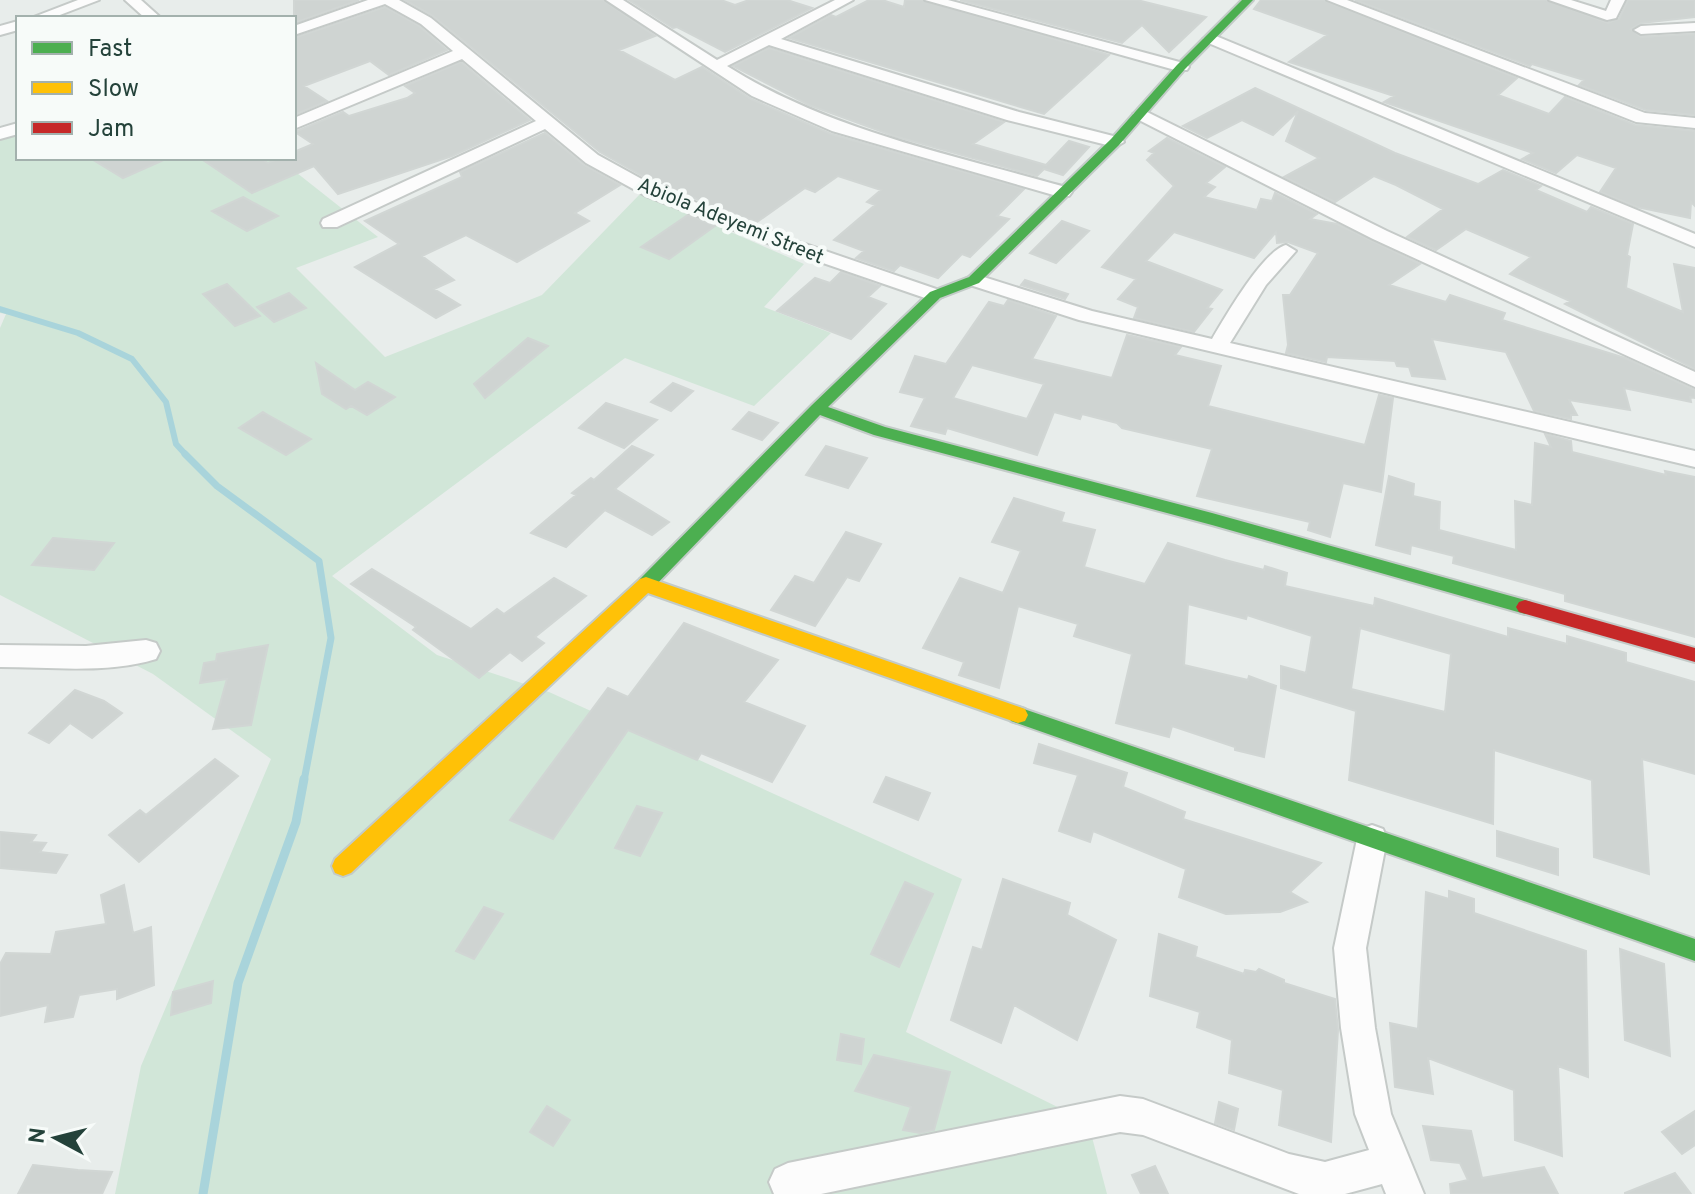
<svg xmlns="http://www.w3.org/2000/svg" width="1695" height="1194" viewBox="0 0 1695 1194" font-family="Overpass,sans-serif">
  <rect width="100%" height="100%" fill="#e8edeb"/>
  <path fill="#d1e6d8" d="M18 131V158H271L297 173 378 237 296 268 385 357 542 295 641 193 804 264 764 307 831 333 754 406 625 358 332 576 437 655 549 692 962 879 906 1032 1088 1122 1107 1194H115L141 1066 271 759 153 674 0 595V328L6 314 0 313V140Z"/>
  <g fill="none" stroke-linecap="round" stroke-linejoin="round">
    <path stroke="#a9d4db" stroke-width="6" d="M0 309 78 333 132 359 166 402 176 444 187 456"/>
    <path stroke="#a9d4db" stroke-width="7" d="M185 454 217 486 319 561 331 638 304 781"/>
    <path stroke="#a9d4db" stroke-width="9" d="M203 1194 238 983 296 822 304 779"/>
  </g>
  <path fill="#cfd4d2" stroke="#d1d6d4" stroke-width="2" fill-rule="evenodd" d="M294 0H359L294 23Z
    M405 0H603L655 36 619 50 675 80 702 67 751 99 831 134 1024 189 997 216 1009 219 970 257 962 254 938 278 900 265 894 271 856 258 864 251 834 240 875 205 867 202 881 190 838 176 815 192 805 188 757 222 706 203 648 179 600 152 433 16Z
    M629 0H721L735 5 749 0H787L812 8 725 52 677 27 673 28Z
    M869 0H882L904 7 905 0H922L1109 55 1044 114 789 38 831 15 836 17Z
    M960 0H1137L1206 17 1169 52 1142 25 1122 43Z
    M1261 0H1324L1517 78 1498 95 1549 114 1565 97 1635 125 1695 131V206L1691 202 1690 218 1637 207 1600 192 1616 168 1577 155 1556 173 1522 159 1533 153 1384 102 1394 96 1289 62 1327 35 1254 9Z
    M1355 0H1546L1608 23 1619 19 1628 0H1695V17L1641 23 1631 29 1641 37 1695 34V115L1646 110 1579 85 1584 80 1532 64 1530 66Z
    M385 7 419 26 447 50 389 75 370 61 304 86 327 101 294 115V38Z
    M769 48 1004 122 973 144 1046 165 1069 141 1089 147 1063 175 1044 169 1037 176 894 136 809 105 733 66Z
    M461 62 530 120 452 156 338 194 314 166 252 193 200 158H260L268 163 280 158H294V152L313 144 295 132 343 112 349 116 407 98 415 93 405 86Z
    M1255 88 1395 153 1478 184 1503 170 1541 186 1536 190 1587 212 1591 207 1633 224 1627 255 1630 257 1626 288 1683 312 1674 264 1695 268V369L1565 304 1570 301 1510 274 1531 257 1466 229 1436 250 1407 237 1443 209 1396 185 1374 176 1335 202 1284 177 1319 158 1286 141 1298 111 1273 135 1242 120 1207 138 1183 126Z
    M545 133 584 165 620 185 575 213 589 221 517 262 466 235 422 256 454 280 434 289 460 305 436 318 355 267 399 244 365 221 462 177 460 172Z
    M1167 138 1225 167 1206 183 1215 187 1204 197 1257 210 1261 199 1272 201 1275 193 1317 214 1310 219 1337 224 1420 264 1389 285 1446 302 1450 295 1505 313 1502 320 1625 358 1695 390V398L1690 397 1691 402 1624 388 1630 410 1569 400 1577 415H1571V419L1534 411 1506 352 1432 339 1445 379 1412 376 1409 367 1397 366 1395 361 1327 357 1326 362 1286 353 1288 345 1283 295H1290L1318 253 1288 242 1277 243 1276 232 1254 258 1174 232 1146 261 1222 290 1207 308 1212 309 1194 332 1134 318 1138 307 1118 299 1136 279 1102 267 1174 186 1147 160 1154 153 1149 151Z
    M90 158H168L123 178Z
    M243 197 278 216 247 231 212 211Z
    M688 215 715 226 669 259 641 247Z
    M1062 221 1089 231 1056 263 1030 253Z
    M841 272 880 286 868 297 886 304 851 339 777 311 815 278 830 283Z
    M1025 280 1068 294 1065 299 1021 285Z
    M227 284 260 316 235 326 203 294Z
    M289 293 306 308 274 322 257 307Z
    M1008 300 1056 316 1032 359 1112 378 1127 335 1181 347 1175 355 1221 366 1208 406 1365 445 1379 395 1393 398 1381 492 1343 483 1330 537 1308 530 1310 522 1197 496 1212 449 1122 428 1117 423 1082 414 1080 419 1054 412 1037 455 947 428 945 434 911 426 925 398 900 392 915 356 946 364 989 302 1004 306ZM972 365 1044 384 1027 419 953 398Z
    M528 338 548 346 485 398 474 384Z
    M316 363 355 390 368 382 395 397 367 415 351 406 346 409 322 394Z
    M673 383 693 391 671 411 651 402Z
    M606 403 657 420 624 448 579 428Z
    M263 412 268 415 311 439 286 455 239 428Z
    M749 412 778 423 762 440 733 429Z
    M1545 434 1571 441 1572 452 1666 475 1665 471 1695 477V637L1565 601V594L1453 563 1454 556 1411 545 1410 554 1376 545 1389 476 1414 484 1413 496 1440 502 1439 530 1516 550 1515 501 1532 505 1535 443 1551 447Z
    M632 446 653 455 615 489 669 522 652 535 605 510 566 547 531 533 576 495 572 493 591 478 594 480Z
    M826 446 867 458 848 488 806 475Z
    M1014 498 1064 513 1061 522 1095 530 1084 567 1145 584 1168 543 1225 560 1264 570 1265 566 1287 573 1285 586 1374 606 1375 598 1508 637V628L1567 644V636L1626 653V662L1695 682V774L1642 759 1649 874 1594 857 1592 780 1494 750 1493 824 1349 780 1356 711 1281 688V666L1306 673 1312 636 1247 615 1246 619 1188 604 1184 665 1248 680 1249 676 1276 686 1264 757 1235 750V747L1172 726 1169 737 1116 723 1132 654 1074 636 1078 624 1018 606 999 688 959 675 964 662 923 648 960 578 1003 593 1021 551 992 542ZM1360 628 1451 654 1445 712 1351 689Z
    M846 532 881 544 859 581 847 577 815 626 771 610 795 576 814 583Z
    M53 538 114 543 94 570 32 565Z
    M372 569 471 629 497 609 504 614 554 578 586 596 535 637 544 643 522 661 510 652 479 678 413 630 416 627 351 584Z
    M684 623 778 660 744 702 805 726 772 782 701 753 697 760 628 730 553 839 510 820 608 688 628 697Z
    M268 645 251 725 213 729 227 679 200 683 204 663 216 661 217 654Z
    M75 690 104 701 122 713 92 738 70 723 49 743 29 733Z
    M1039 744 1127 773 1123 787 1185 812 1183 819 1321 863 1290 892 1307 902 1280 912 1226 914 1179 897 1186 869 1093 831 1090 842 1059 831 1078 775 1034 763Z
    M215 759 238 776 139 862 109 835 140 810 146 815Z
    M886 777 930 793 918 820 874 802Z
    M637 806 662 813 640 856 615 848Z
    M1497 831 1558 849V875L1497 856Z
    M0 832 36 835 31 842 46 843 40 852 67 855 56 873 0 868Z
    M1003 879 1070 903 1067 915 1116 940 1077 1040 1014 1005 1001 1043 951 1020 973 947 982 950Z
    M905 882 933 894 899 967 871 954Z
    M124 885 133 933 151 927 154 985 117 999V989L79 995 73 1017 45 1022 48 1005 0 1016V964L6 953 51 954 56 932 106 924 101 895Z
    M1449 891 1474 899V913L1586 951 1588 1077 1558 1066 1562 1156 1515 1140 1514 1090 1428 1058 1433 1094 1395 1087 1390 1023 1418 1029 1426 892 1449 899Z
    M484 907 503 914 474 959 456 951Z
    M1159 934 1197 947 1195 957 1244 974 1245 970 1256 972 1259 969 1284 980V983L1335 999 1338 1030 1331 1142 1279 1125 1283 1090 1229 1073 1232 1040 1197 1027 1200 1012 1150 996Z
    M1620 949 1664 964 1670 1056 1625 1040Z
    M213 981 211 1003 171 1015 173 992Z
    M841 1034 864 1039 861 1064 837 1060Z
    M874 1055 950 1072 934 1130 920 1133 903 1130 911 1107 855 1091Z
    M1219 1102 1238 1109 1234 1130 1215 1123Z
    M547 1106 570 1120 553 1146 530 1132Z
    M1695 1111V1145L1682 1154 1662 1132Z
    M1423 1126 1471 1131 1482 1178 1544 1167 1558 1194H1451L1450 1184 1468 1180 1460 1163 1431 1160Z
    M33 1165 78 1170 112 1172 102 1194H18Z
    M1155 1166 1168 1194H1141L1132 1175Z
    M1675 1173 1691 1194H1625V1193Z"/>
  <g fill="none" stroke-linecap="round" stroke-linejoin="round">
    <defs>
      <path id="street" d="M78 0H99L52 18H31Z
        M125 0H141L161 18H145Z
        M368 0H399L431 18 598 155 658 188 802 243 942 291 945 295 935 301 928 299 788 251 646 196 586 163 545 129 337 227H323L321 223 323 219 536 121 462 59 294 129V118L453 51 421 24 385 4 294 35V26Z
        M606 0H623L717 60 835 0H853L781 39 1019 112 1121 138 1124 142 1115 147 1007 120 769 45 727 66C830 131 954 155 1069 188L1072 192 1069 196H1057L832 131 752 96Z
        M925 0H948L1187 64 1189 67 1187 70H1175Z
        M1327 0H1347L1645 113 1695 118V128L1636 122Z
        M1549 0H1571L1606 11 1611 0H1625L1616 18 1607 20Z
        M18 21V30L0 35V26Z
        M1695 23V31L1641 34 1634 30 1641 26Z
        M1211 34 1695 234V247L1206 42 1203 39Z
        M1141 109 1387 231 1695 372V387L1373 239 1135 118 1133 114Z
        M18 123V134L0 139V128Z
        M1286 245 1296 251 1266 285 1230 343 1695 451V467L1079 320 967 284 964 280 974 274 1092 311 1212 339C1225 317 1263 251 1286 245Z
        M146 640 156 643 160 651 156 659C108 674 50 667 0 667V645L86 646Z
        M1372 825 1383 829 1387 839 1366 948 1375 1028 1391 1114 1424 1194H1386L1382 1184 1345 1194H1299L1143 1135 1120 1132 821 1194H774L769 1182 775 1169 788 1163 1120 1096 1143 1099 1289 1154 1325 1162 1369 1150 1355 1114 1341 1028 1334 948 1357 839 1361 829Z"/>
      <path id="fast" d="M1242 0H1253L1185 69 1119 145 979 283 940 298 828 407 885 427 1212 513 1525 600 1531 602 1534 607 1531 612 1525 614 1212 525 874 435 820 415 652 589H640L637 584 640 579 812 405 930 292 969 277 1111 139 1177 65Z
        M1018 707 1695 939V961L1011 721 1008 715 1011 709Z"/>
      <path id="slow" d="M646 577 1025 709 1028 715 1025 721 1018 723 648 593 351 873 343 876 335 873 332 866 335 859 640 579Z"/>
      <path id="jam" d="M1525 600 1695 648V662L1519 612 1516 607 1519 602Z"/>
    </defs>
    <use href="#street" stroke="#c5cac8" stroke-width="4"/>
    <use href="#fast" stroke="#c3cbc8" stroke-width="4"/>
    <use href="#slow" stroke="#c3cbc8" stroke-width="4"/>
    <use href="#jam" stroke="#c3cbc8" stroke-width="4"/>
    <use href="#street" fill="#fcfcfc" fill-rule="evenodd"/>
    <use href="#fast" fill="#4caf50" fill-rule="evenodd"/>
    <use href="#slow" fill="#ffc107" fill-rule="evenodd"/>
    <use href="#jam" fill="#c62828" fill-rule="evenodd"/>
  </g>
  <g text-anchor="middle" stroke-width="8" stroke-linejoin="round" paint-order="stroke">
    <g font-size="20" fill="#24423a" stroke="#f7fbf9">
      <text transform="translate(731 220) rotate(22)" y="7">Abiola Adeyemi Street</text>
    </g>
  </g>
  <rect x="16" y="16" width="280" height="144" fill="#f7fbf9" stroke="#a3b1ad" stroke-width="2"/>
  <rect x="32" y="42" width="40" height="12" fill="#4caf50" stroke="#a3b1ad" stroke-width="2"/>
  <text x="88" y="56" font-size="24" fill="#24423a">Fast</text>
  <rect x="32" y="82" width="40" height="12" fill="#ffc107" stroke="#a3b1ad" stroke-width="2"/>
  <text x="88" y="96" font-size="24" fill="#24423a">Slow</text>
  <rect x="32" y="122" width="40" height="12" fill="#c62828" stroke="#a3b1ad" stroke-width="2"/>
  <text x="88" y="136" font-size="24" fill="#24423a">Jam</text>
  <g transform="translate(56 1138) rotate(277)" stroke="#f7fbf9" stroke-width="6" paint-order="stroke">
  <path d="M0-6L14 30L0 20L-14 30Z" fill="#24423a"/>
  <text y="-12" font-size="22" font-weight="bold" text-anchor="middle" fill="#24423a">N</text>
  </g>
</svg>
